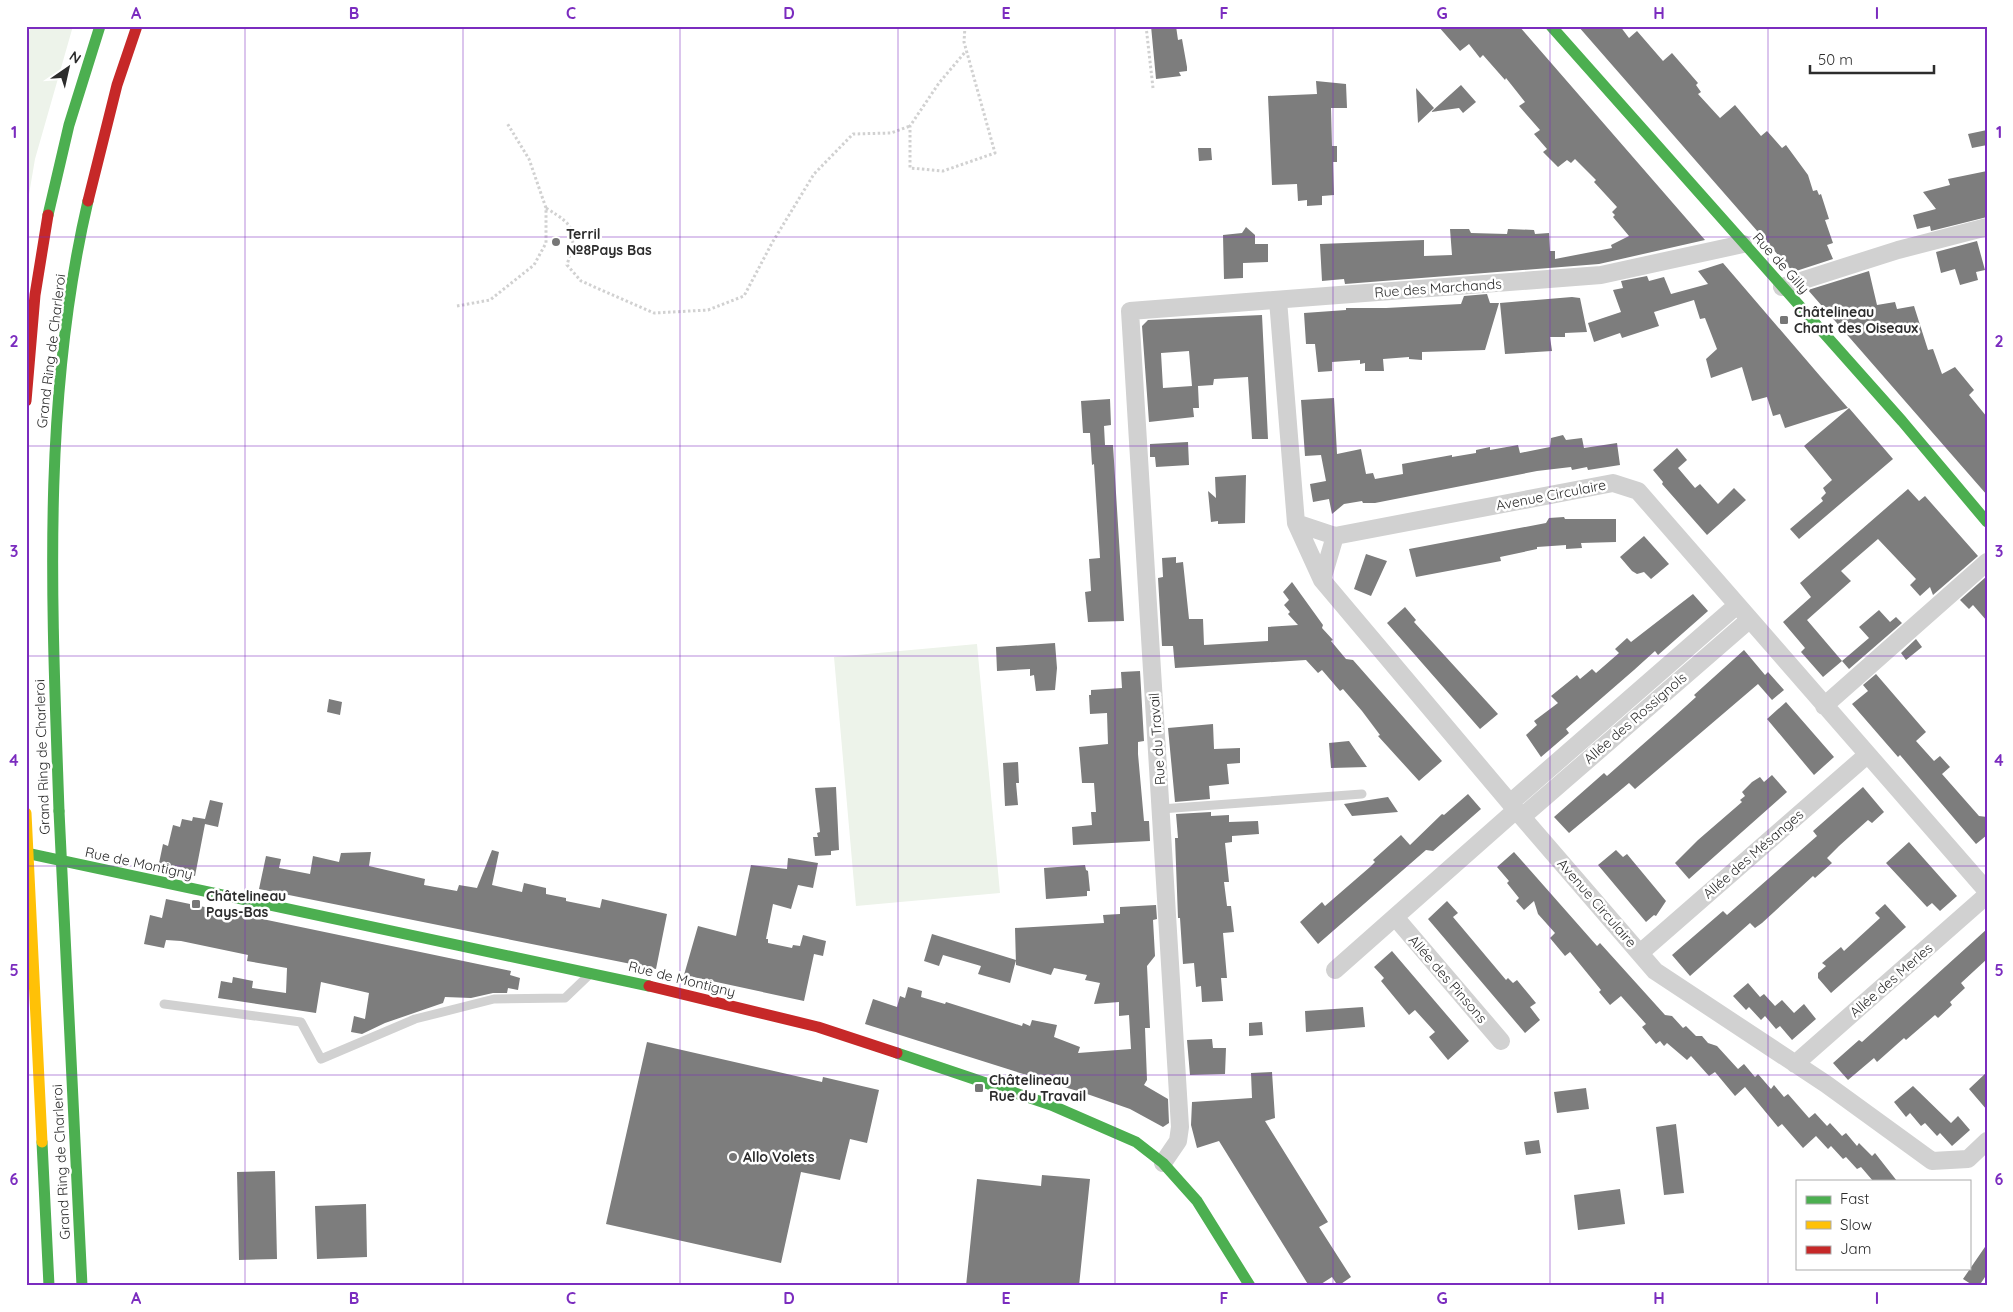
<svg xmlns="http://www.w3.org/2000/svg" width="2013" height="1312" viewBox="0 0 2013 1312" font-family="Quicksand,sans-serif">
  <rect width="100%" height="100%" fill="#fff"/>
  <path fill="#edf3ea" d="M31 26H73L35 159 26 212V42Z
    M977 644 1000 893 856 906 834 657Z"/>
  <path fill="#7d7d7d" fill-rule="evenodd" d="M1151 26H1176L1178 40 1182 39 1187 67V71L1179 72 1181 76 1156 79Z
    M1438 26H1519L1705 240 1599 264 1345 284 1344 279 1322 281 1320 244 1424 240V256L1452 255 1450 229H1469L1471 233 1507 234 1508 229 1534 230 1535 234 1549 233 1550 251H1555V259L1612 248 1611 245 1629 236 1613 217 1615 215 1612 212 1617 207 1594 182 1596 180 1575 159 1571 163 1567 160 1558 167 1543 152 1547 149 1534 134 1540 130 1519 106 1525 102 1506 78 1505 80 1483 55 1480 58 1469 44 1460 51Z
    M1578 26H1620L1629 38 1637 31 1663 61 1672 53 1698 83 1696 85 1701 92 1698 94 1720 118 1735 105 1761 136 1767 131 1782 148 1786 145 1808 175 1813 191 1817 190 1819 195 1821 194 1829 219 1825 220 1833 243 1827 245 1833 259 1793 272Z
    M1316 81 1346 84 1347 108H1331L1332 146H1337V162H1333L1334 195 1322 196V205L1307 206V200L1298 201 1297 184 1272 185 1268 96 1317 94Z
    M1461 85 1476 102 1463 113 1459 108 1431 112Z
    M1416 88 1434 108 1418 123Z
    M1987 130V145L1972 148 1968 134Z
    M1198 148H1211L1212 160 1199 161Z
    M1987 171V217L1931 231 1930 226 1917 229 1913 215 1936 209 1923 192 1950 185 1948 179Z
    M1246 227 1255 235V244H1268V262L1243 263V278L1224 279 1223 235 1242 233Z
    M1977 241 1985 270 1976 272 1978 280 1960 285 1955 269 1941 273 1936 252Z
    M1723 263 1820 376 1848 408 1785 428 1780 414 1773 416 1767 397 1752 401 1742 367 1711 378 1706 359 1717 349 1705 318 1700 319 1694 300 1654 312 1659 326 1622 338 1620 333 1594 342 1588 323 1621 312 1613 290 1623 288 1621 281 1647 276 1649 281 1664 277 1671 294 1708 284 1698 271Z
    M1869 271 1877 305 1895 302 1897 309 1914 306 1928 350 1933 349 1942 374 1955 367 1974 390 1969 395 1987 417V495L1808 290Z
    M1487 294 1490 303H1499L1485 350 1422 352V360L1409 359V357L1383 359 1384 371H1365V363L1360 364V360L1332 362V371L1318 372 1315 344H1306L1304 313 1346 310V308H1386L1461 304 1464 296Z
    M1572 297 1580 298 1587 332 1565 333V337H1550L1552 351 1505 354 1500 303Z
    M1262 315 1268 439H1252L1248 377 1214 379 1213 385 1198 386 1199 408H1193L1194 417 1149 422 1142 326 1148 320ZM1189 351 1192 386 1163 388 1161 353Z
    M1334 398 1337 454 1361 449 1366 474 1373 473 1375 479 1403 474 1402 464 1452 455V457L1476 453V450L1490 447V450L1518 445 1520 453 1550 447 1551 438 1563 435 1566 440 1582 438 1584 448 1617 443 1620 465 1588 470 1587 467 1572 470 1571 467 1537 471 1375 503H1363L1362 501 1344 504 1332 514 1329 499 1313 502 1310 484 1326 481 1321 455 1305 456 1301 400Z
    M1110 399 1111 425 1104 426 1105 445H1113L1124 621 1088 622 1085 592 1091 591 1089 559 1100 558 1094 464 1092 465 1090 433H1083L1081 401Z
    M1849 408 1893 459 1799 539 1790 529 1823 501 1821 498 1826 493 1823 488 1832 480 1804 446Z
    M1188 442 1189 465 1156 467 1155 457H1150V444Z
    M1677 448 1687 460 1678 468 1695 488 1700 484 1718 504 1734 488 1746 500 1707 535 1662 484 1663 482 1653 470Z
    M1246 475 1245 523 1218 524V521L1211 522 1208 491 1216 498 1215 477Z
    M1908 489 1919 501 1925 496 1978 556 1933 595 1930 587 1920 596 1910 585 1916 579 1878 539 1841 571 1851 581 1807 620 1842 661 1823 677 1801 652 1805 648 1783 622 1811 597 1800 583Z
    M1564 517 1565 519H1616V542L1581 543 1582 548 1566 549V545L1537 547V549L1500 557 1501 561 1416 577 1409 549 1546 523 1549 518Z
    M1644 536 1669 564 1651 579 1644 572 1637 574 1632 571 1620 557Z
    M1366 554 1387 561 1371 596 1354 589Z
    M1176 557V563L1183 562 1189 619H1203L1204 645 1268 641V627L1298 625 1288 614 1290 612 1284 605 1289 600 1283 592 1292 582 1323 625 1322 628 1333 640 1331 641 1346 659 1353 660 1442 761 1419 781 1378 736 1380 735 1362 711 1343 689 1340 691 1322 670 1318 673 1306 660 1175 668 1173 646H1162L1158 578 1163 577 1162 558Z
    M1987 576V621L1973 605 1969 609 1960 600Z
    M1693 594 1708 611 1658 655 1655 651 1634 670 1566 729 1569 733 1541 757 1526 735 1537 725 1534 721 1558 703 1551 696 1577 675 1580 679 1592 669 1596 673 1619 653 1615 649 1627 638 1631 642Z
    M1405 607 1416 620 1414 622 1498 714 1480 729 1387 623Z
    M1879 610 1890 622 1896 617 1902 623 1849 669 1842 661 1869 638 1859 627Z
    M1916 639 1922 647 1906 660 1901 653Z
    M1055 643 1057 668 1055 690 1036 691 1034 675 1030 676V669L997 671 996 647Z
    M1744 650 1765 675 1768 672 1784 690 1772 700 1758 684 1635 789 1629 783 1569 833 1554 817 1604 773 1607 776 1675 716 1696 697 1694 695Z
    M1140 671 1144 741 1138 742V754L1144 821H1149L1150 841 1073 845 1072 827 1092 825 1091 812H1096L1094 783H1082L1079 747 1108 744 1107 713 1090 714 1089 695H1091V690L1122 688 1121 672Z
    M1876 674 1926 732 1916 741 1934 761 1940 756 1950 767 1942 774 1979 816 1987 817V835L1976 844 1900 755 1898 757 1852 704 1868 691 1863 685Z
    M329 699 342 702 340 715 327 712Z
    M1786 702 1834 757 1814 775 1767 719Z
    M1213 724 1214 749 1240 748V763L1227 764 1229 784 1209 786 1210 799 1175 802 1168 728Z
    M1349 741 1367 767 1331 768 1329 743Z
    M1018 762 1019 783H1016L1018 805 1005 806 1003 763Z
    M1772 775 1787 792 1689 879 1675 863 1698 840 1742 802 1740 800 1745 796 1742 792 1752 782 1760 777 1764 782Z
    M836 787 839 850 831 851V855L815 856 813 837H818L817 833 820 832 815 788Z
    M1863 787 1884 812 1872 823 1868 820 1839 846 1827 858 1832 863 1815 878 1813 876 1762 923 1755 928 1750 923 1690 976 1672 955 1723 911 1727 915 1817 836 1813 831Z
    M1468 794 1481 809 1433 851 1426 850 1318 944 1300 922 1322 902 1325 906 1370 867 1375 862 1373 860 1401 835 1410 845 1442 814 1444 815Z
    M1388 797 1398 812 1352 816 1344 804Z
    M210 800 223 803 218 827 205 824 195 876 158 868 163 844 168 846 173 825 180 827 182 819 192 821 193 817 205 819Z
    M1211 812V816L1229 815V822L1258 821 1259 834 1232 836V842L1225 843 1229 882H1224L1227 906H1231L1234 932 1223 933 1227 978H1221L1223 1001 1202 1002 1201 986 1196 987 1194 963 1183 964 1180 918H1178L1175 838H1178L1176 814Z
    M1909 842 1957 896 1940 911 1932 903 1927 907 1886 863Z
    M492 850 499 852 492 885 522 892 524 883 546 888V894L566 898V901L600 908 602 899 667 914 656 969 259 889 266 856 281 859 279 868 310 874 313 856 339 862 341 853 371 852 369 866 425 879 424 885 457 891 459 885 477 888Z
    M1616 850 1623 857 1627 854 1666 901 1656 916 1654 915 1646 922 1598 865Z
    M1514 852 1597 946 1600 943 1665 1015 1672 1016 1683 1028 1686 1026 1696 1036H1702L1708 1043 1717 1046 1738 1069 1744 1064 1755 1077 1758 1074 1771 1089 1774 1085 1784 1097 1788 1094 1809 1118 1815 1113 1827 1126 1830 1123 1842 1136 1846 1133 1857 1146 1859 1143 1872 1156 1875 1153 1897 1181H1873L1861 1167 1857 1169 1846 1157 1843 1159 1831 1146 1828 1149 1816 1136 1803 1148 1782 1124 1778 1127 1745 1087 1735 1096 1715 1072 1709 1076 1691 1056 1687 1060 1667 1043 1664 1046 1660 1041 1656 1044 1642 1027 1646 1024 1621 996 1610 1005 1599 992 1601 990 1570 952 1565 956 1550 938 1555 933 1538 914 1534 901 1524 910 1516 901 1519 898 1507 883 1509 881 1497 867Z
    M788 858 818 863 813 888 798 885 791 909 773 904 766 939H768V943L792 948 793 945 800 946 803 935 826 941 823 956 814 954 804 1001 684 975 698 926 736 936 751 865 787 869Z
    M1085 865 1086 870 1088 871 1090 891H1087V896L1046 899 1044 868Z
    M166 899 511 971 510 975 520 978 518 990 508 988 507 993H493L471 998 445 997 443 1003 385 1023 362 1034 351 1032 354 1016 365 1019 369 993 321 982 316 1013 218 998 221 981 232 983 233 977 253 981 252 988 286 993 287 968 247 961 248 955 181 941 166 940 164 948 144 944 150 915 162 918Z
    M1447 901 1458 913 1453 917 1506 980 1508 978 1513 983 1517 980 1536 1003 1530 1007 1540 1020 1525 1033 1428 919Z
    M1885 904 1906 927 1831 993 1818 978V973L1826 966 1822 963 1841 947 1844 951 1880 918 1875 913Z
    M1156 905 1157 919 1153 920 1155 956 1147 966 1150 1028H1145L1147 1080 1144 1085 1168 1099 1169 1123 1163 1127 1130 1109 1090 1095 865 1024 873 999 897 1007 900 996 905 998 908 987 922 991 921 997 945 1004 946 1002 1022 1026 1023 1023 1030 1026 1032 1020 1057 1025 1054 1037 1080 1047 1078 1053 1131 1049 1129 1015 1119 1016V1002L1094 1004 1100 983 1085 980 1087 975 1054 968 1051 975 1016 965 1015 928 1104 923 1103 915 1120 914V907Z
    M1987 929V959L1961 983 1965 988 1950 1002 1952 1005 1938 1018 1935 1015 1906 1040 1904 1038 1877 1062 1874 1058 1848 1080 1833 1063 1859 1040 1862 1042Z
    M932 934 1016 960 1010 983 978 974 981 966 943 955 939 966 924 961Z
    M1392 951 1469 1041 1448 1060 1429 1037 1435 1032 1415 1010 1409 1015 1381 981 1384 978 1374 967Z
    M1748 983 1760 997 1764 994 1775 1006 1782 1000 1794 1013 1804 1004 1816 1019 1792 1040 1780 1026 1776 1029 1765 1016 1761 1020 1749 1007 1746 1010 1733 996Z
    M1363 1007 1365 1027 1306 1032 1305 1011Z
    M1262 1022 1263 1035 1249 1036V1023Z
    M1212 1039 1213 1048H1226L1225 1074 1190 1075 1187 1040Z
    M647 1042 822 1082 823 1077 879 1090 867 1143 850 1139 840 1180 801 1172 781 1263 606 1224Z
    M1272 1072 1275 1118 1265 1121 1328 1222 1319 1227 1351 1277 1338 1286 1332 1277 1318 1286H1309L1219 1141 1197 1148 1191 1125 1192 1102 1252 1098 1251 1073Z
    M1987 1072V1110L1969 1089Z
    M1913 1086 1951 1123 1958 1116 1970 1130 1952 1146 1940 1133 1937 1136 1925 1123 1921 1126 1910 1113 1906 1117 1894 1102Z
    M1586 1088 1589 1109 1557 1113 1554 1092Z
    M1676 1124 1684 1193 1664 1195 1656 1127Z
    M1539 1140 1541 1153 1526 1155 1524 1142Z
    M275 1171 277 1259 239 1260 237 1172Z
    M1042 1175 1090 1179 1079 1286H966L977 1179 1041 1186Z
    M1620 1189 1625 1224 1578 1230 1574 1195Z
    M366 1204 367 1257 317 1259 315 1206Z
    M1987 1244V1274L1979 1286H1974L1963 1279Z"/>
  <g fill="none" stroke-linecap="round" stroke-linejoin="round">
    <path stroke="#d1d1d1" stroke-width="3" stroke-dasharray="2.5 2.5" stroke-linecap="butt" d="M965 26 964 42 995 153 943 171 910 168V126L939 83 966 51
      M1146 26 1153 88
      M546 208C577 227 577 231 567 265L581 281 654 313 708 310 744 296 772 243 814 174 853 134 891 133 910 126
      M457 306 490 300 534 265 546 243V208L529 159 507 123"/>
    <path stroke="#d1d1d1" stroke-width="9" d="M1161 809 1362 794
      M164 1004 301 1022 321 1059 415 1019 494 999 565 998 589 975"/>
    <path stroke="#d1d1d1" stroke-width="18" d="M1782 287 1898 250 1987 227
      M1278 300 1296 523 1322 580 1516 810 1655 971 1826 1084 1932 1161 1968 1159 1987 1141
      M1296 523 1335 536 1613 483 1638 491 1987 891
      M1322 580 1335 536
      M1824 706 1987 562
      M1510 803 1736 606
      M1522 817 1749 620
      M1395 917 1501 1041
      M1640 953 1867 755
      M1335 970 1516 810
      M1795 1064 1987 895
      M1163 1163 1178 1141 1180 1127 1130 311 1601 275 1743 244"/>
    <path stroke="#4caf50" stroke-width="11" d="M1551 26 1902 421 1987 522
      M48 215 69 125 100 26
      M59 811C52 607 41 402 88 201
      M26 853 649 986
      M897 1053 1051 1105 1136 1142 1163 1163 1197 1201 1250 1286"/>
    <path stroke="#c62828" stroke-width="11" d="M88 201 117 85 137 26
      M26 401 35 295 48 215
      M649 986 818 1027 897 1053"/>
    <path stroke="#4caf50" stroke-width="11" d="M59 811 82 1286
      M42 1142 49 1286"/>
    <path stroke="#ffc107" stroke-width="11" d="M26 813 42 1142"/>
  </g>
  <path fill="none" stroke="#7b2cbf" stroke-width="1" stroke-opacity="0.55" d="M245 26V1286M463 26V1286M680 26V1286M898 26V1286M1115 26V1286M1333 26V1286M1550 26V1286M1768 26V1286M26 237H1987M26 446H1987M26 656H1987M26 866H1987M26 1075H1987"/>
  <g fill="#767676" stroke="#fff" stroke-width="2">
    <circle cx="556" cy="242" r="5"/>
    <rect x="1779" y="315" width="10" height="10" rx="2.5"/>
    <rect x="191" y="899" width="10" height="10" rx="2.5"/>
    <rect x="974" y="1083" width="10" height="10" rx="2.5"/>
    <circle cx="733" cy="1157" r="5"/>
  </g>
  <g text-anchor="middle" stroke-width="5" stroke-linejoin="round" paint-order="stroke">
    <g font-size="14" font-weight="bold" fill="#2c2c2c" stroke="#fff" text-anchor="start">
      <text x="566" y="239">Terril<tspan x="566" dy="16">№8Pays Bas</tspan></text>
      <text x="1794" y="317">Châtelineau<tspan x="1794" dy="16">Chant des Oiseaux</tspan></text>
      <text x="206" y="901">Châtelineau<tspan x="206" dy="16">Pays-Bas</tspan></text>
      <text x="989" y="1085">Châtelineau<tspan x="989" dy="16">Rue du Travail</tspan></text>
      <text x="743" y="1162">Allo Volets</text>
    </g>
    <g font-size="14" fill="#2c2c2c" stroke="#fff">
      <text transform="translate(1781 263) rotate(48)" y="5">Rue de Gilly</text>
      <text transform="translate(1438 288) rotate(-4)" y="5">Rue des Marchands</text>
      <text transform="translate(51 351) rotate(-83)" y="5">Grand Ring de Charleroi</text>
      <text transform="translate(1551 495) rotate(-11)" y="5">Avenue Circulaire</text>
      <text transform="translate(1635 718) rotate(-41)" y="5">Allée des Rossignols</text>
      <text transform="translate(1157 739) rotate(-94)" y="5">Rue du Travail</text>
      <text transform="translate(42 757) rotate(-92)" y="5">Grand Ring de Charleroi</text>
      <text transform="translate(1753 854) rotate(-41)" y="5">Allée des Mésanges</text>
      <text transform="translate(139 863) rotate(12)" y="5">Rue de Montigny</text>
      <text transform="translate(1597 903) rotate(49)" y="5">Avenue Circulaire</text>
      <text transform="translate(682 979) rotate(14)" y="5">Rue de Montigny</text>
      <text transform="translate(1448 979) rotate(49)" y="5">Allée des Pinsons</text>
      <text transform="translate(1891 980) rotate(-41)" y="5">Allée des Merles</text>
      <text transform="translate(61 1162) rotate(-93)" y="5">Grand Ring de Charleroi</text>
    </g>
  </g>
  <rect width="2013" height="1312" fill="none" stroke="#ffffff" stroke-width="55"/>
  <rect x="1796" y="1180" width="175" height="90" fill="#ffffff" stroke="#ababab"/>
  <rect x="1806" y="1196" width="25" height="8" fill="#4caf50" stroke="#ababab"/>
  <text x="1840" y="1204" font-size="15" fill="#2c2c2c">Fast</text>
  <rect x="1806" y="1221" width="25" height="8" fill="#ffc107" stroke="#ababab"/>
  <text x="1840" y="1230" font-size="15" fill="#2c2c2c">Slow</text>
  <rect x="1806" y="1246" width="25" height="8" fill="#c62828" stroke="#ababab"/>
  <text x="1840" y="1254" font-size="15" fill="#2c2c2c">Jam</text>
  <g transform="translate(68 68) rotate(34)" stroke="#ffffff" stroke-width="4" paint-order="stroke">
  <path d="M0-4L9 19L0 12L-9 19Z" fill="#2c2c2c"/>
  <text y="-8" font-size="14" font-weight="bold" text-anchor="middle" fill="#2c2c2c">N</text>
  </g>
  <path d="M1810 65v8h124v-8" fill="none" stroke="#2c2c2c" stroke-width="2.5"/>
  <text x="1818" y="65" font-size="15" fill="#2c2c2c" stroke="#ffffff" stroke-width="4" paint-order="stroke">50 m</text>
  <rect x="28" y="28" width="1958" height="1256" fill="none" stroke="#7b2cbf" stroke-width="2"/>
  <g font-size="16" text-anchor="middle" font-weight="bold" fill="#7b2cbf">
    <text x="136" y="19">A</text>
    <text x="354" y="19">B</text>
    <text x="571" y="19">C</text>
    <text x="789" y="19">D</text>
    <text x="1006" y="19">E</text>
    <text x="1224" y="19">F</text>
    <text x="1442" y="19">G</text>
    <text x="1659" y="19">H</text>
    <text x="1877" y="19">I</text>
    <text x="14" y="138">1</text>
    <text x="1999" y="138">1</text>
    <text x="14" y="347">2</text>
    <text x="1999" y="347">2</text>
    <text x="14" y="557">3</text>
    <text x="1999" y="557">3</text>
    <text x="14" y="766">4</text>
    <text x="1999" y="766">4</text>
    <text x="14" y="976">5</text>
    <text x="1999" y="976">5</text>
    <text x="14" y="1185">6</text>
    <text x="1999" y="1185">6</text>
    <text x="136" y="1304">A</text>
    <text x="354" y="1304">B</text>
    <text x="571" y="1304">C</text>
    <text x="789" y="1304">D</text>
    <text x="1006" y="1304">E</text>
    <text x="1224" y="1304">F</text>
    <text x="1442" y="1304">G</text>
    <text x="1659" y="1304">H</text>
    <text x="1877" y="1304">I</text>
  </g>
</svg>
